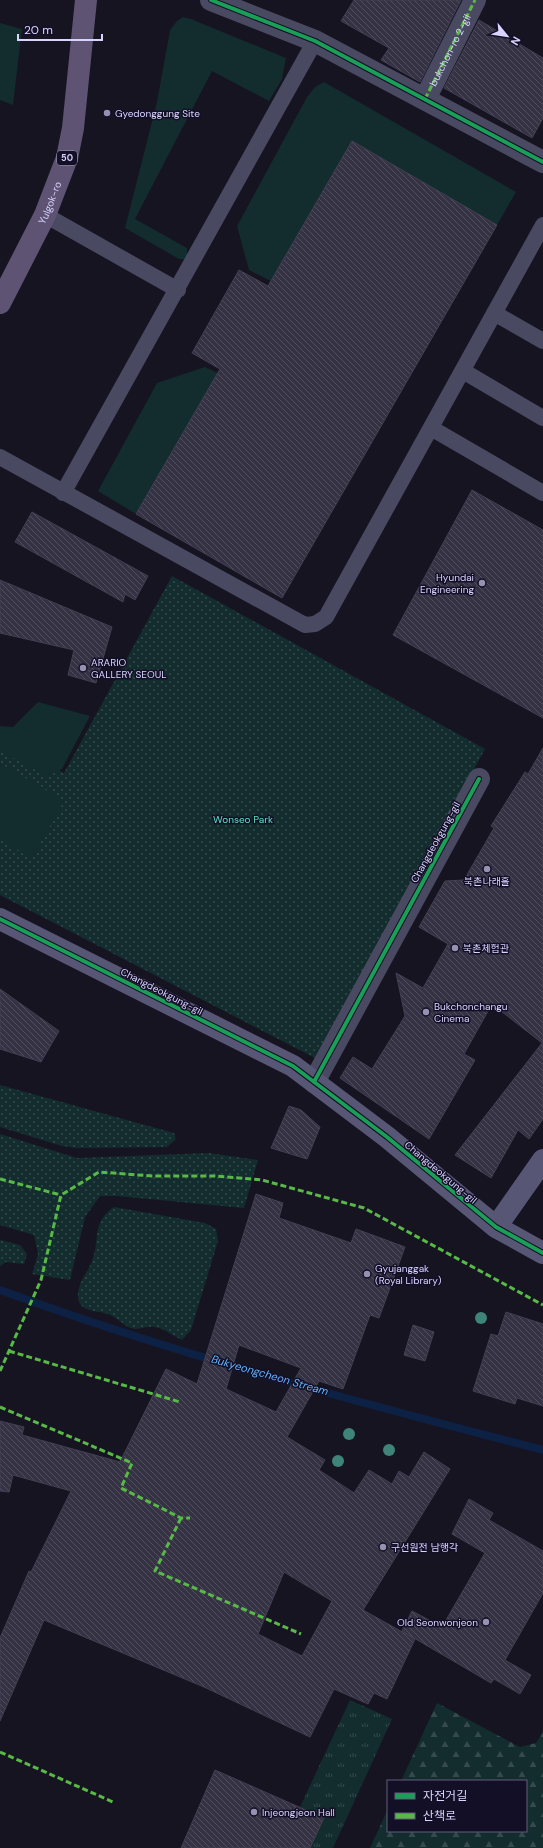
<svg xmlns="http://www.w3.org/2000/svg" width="543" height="1848" viewBox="0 0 543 1848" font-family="'DM Sans','Noto Sans KR',sans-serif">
  <defs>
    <pattern id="grass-tufts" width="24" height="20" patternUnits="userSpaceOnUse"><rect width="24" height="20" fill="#132c2d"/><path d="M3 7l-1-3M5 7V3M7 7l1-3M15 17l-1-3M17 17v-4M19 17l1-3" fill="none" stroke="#354a4c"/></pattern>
    <pattern id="forest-firs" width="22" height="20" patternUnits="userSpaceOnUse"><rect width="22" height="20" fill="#132c2d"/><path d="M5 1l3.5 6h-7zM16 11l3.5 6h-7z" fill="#354a4c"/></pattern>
    <pattern id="park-dots" width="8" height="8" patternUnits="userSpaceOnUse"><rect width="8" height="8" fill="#132c2d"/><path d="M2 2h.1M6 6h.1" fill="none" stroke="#354a4c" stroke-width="1.8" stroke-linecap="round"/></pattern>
    <pattern id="building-back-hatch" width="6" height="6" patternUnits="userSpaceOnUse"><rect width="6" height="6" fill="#343243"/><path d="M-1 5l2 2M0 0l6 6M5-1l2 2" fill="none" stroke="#514f5f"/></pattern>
  </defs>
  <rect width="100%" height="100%" fill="#161421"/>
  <path fill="url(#grass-tufts)" d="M350 1700 392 1719 333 1848H310L324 1818 300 1807Z"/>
  <path fill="url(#forest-firs)" d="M437 1703 520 1747 536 1743 543 1731V1848H370L388 1809V1831H526V1781H401Z"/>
  <path fill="url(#park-dots)" d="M172 576 485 749 315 1058 0 895V738L64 773Z
    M0 1085 174 1133 176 1139 167 1147 77 1148 62 1146 0 1127Z
    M0 1134 77 1158 209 1153 258 1160 244 1208 117 1196H100L85 1217 70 1280 32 1274 38 1254 34 1235 0 1225Z
    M114 1207 205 1223 216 1229 218 1241 191 1330 182 1340C173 1336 164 1328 154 1327 148 1326 142 1329 136 1329 127 1329 120 1320 112 1316 102 1309 79 1315 78 1297 77 1282 89 1272 93 1258 100 1237 92 1222 114 1207Z
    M0 1240 20 1245 27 1254 24 1264 6 1262 0 1266Z"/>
  <path fill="#132c2d" d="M183 17 191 19 286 58 282 79 269 101 212 71 135 219 187 248V256L184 259H179L125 228 157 102 170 30 177 21Z
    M0 23 22 29 13 105 0 100Z
    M324 82 516 192 497 225 352 141 271 281 249 270 237 226 307 97 315 87Z
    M205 367 218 373 136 514 98 491 157 383Z
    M38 702 90 716 62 769 55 773 45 775 0 751V726L13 727Z
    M0 763 64 801 32 858 0 839Z"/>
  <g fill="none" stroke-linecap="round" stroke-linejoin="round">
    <path stroke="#0d2144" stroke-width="8" d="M0 1290C177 1355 361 1403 543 1450"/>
  </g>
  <path fill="url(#building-back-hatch)" stroke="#433f54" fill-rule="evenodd" d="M354 0H461L420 82 381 60 389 48 341 21Z
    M479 20 543 58V118L532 138 444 88Z
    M352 141 497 225 282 598 136 514 220 369 192 353 239 270 268 286Z
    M472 490 543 530V718L393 635Z
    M32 512 148 576 135 600 125 594 123 602 15 542Z
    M0 580 112 627 96 683 68 675 74 650 0 633Z
    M543 748V1119L529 1139 518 1130 491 1178 455 1155 542 1043 492 1004 464 1054 475 1060 429 1139 340 1078 353 1057 372 1069 405 1016 396 973 423 988 448 944 419 927 445 881 464 880 494 828 491 826 525 772 528 774Z
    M0 989 59 1031 41 1062 0 1049Z
    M289 1106 301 1110 320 1127 307 1159 271 1148Z
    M256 1194 283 1203 279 1218 351 1243 356 1229 405 1247 379 1318 370 1315 343 1389 319 1381 287 1437 325 1460 319 1470 354 1493 369 1470 392 1484 399 1471 409 1477 424 1452 450 1469 363 1610 415 1639 387 1699 374 1693 368 1704 334 1689 310 1737 204 1687 44 1620 0 1721V1638L29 1571 31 1572 71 1491 13 1475 9 1492 0 1491V1421L24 1427 22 1435 120 1462 166 1369 197 1384ZM239 1345 301 1368 276 1412 226 1389ZM284 1572 332 1601 302 1656 258 1634Z
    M506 1312 543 1324V1406L517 1398 515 1404 473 1391 491 1334 498 1336Z
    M413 1325 434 1332 425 1361 404 1355Z
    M469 1499 493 1513 489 1520 543 1551V1593L505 1660 531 1675 520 1694 494 1679 491 1683 402 1631 412 1611 442 1627 485 1553 452 1534Z
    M215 1770 324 1818 310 1848H181Z"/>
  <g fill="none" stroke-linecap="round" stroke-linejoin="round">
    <path stroke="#4a4962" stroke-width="16" d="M45 215 178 290
      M494 313 543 341
      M463 371 543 418
      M431 428 543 493
      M0 457 305 625 315 624 326 617 543 225
      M63 493 315 41"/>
    <path stroke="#4a4962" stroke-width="22" d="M211 0 315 41 543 162
      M425 99 475 0
      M314 1082 479 779"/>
    <path stroke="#575674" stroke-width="22" d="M0 919 293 1066 387 1137 496 1227 543 1253
      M496 1227 543 1160"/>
    <path stroke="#5e5373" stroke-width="22" id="s1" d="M0 303 45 215 67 158 73 128 86 0"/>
    <g stroke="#58b947" stroke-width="3" stroke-dasharray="6 3" stroke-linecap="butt">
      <path id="s2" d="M425 99 475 0"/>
      <path d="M0 1179 61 1195"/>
      <path d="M9 1351 180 1402"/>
      <path d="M0 1371 41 1280 61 1195 99 1172 152 1176H214L262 1180 364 1208 543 1305"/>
      <path d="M0 1407 132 1463 121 1488 181 1518H190"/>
      <path d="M181 1518 155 1571 301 1634"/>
      <path d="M0 1752 113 1802"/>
    </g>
    <defs>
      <path id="cycleway" d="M211 0 315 41 543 162
        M0 919 293 1066 387 1137 496 1227 543 1253
        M314 1082 479 779"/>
    </defs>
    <use href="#cycleway" stroke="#130f26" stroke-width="6"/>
    <use href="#cycleway" stroke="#1a9f57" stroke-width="4"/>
  </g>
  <g fill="#3e8478">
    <circle cx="481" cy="1318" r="6"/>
    <circle cx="349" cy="1434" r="6"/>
    <circle cx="389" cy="1450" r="6"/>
    <circle cx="338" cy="1461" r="6"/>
  </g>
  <g fill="#9591b1" stroke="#130f26" stroke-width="1.5">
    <circle cx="107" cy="113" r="4"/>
    <circle cx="482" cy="583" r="4"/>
    <circle cx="83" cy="668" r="4"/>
    <circle cx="487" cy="869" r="4"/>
    <circle cx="455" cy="948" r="4"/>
    <circle cx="426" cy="1012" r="4"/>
    <circle cx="367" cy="1274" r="4"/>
    <circle cx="383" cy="1547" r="4"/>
    <circle cx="486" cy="1622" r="4"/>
    <circle cx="254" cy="1812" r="4"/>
  </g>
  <g text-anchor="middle" stroke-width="3" stroke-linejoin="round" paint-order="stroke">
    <rect fill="#130f26" stroke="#9e99be" stroke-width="1" x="57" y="151" width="20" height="14" rx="3"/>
    <g font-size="9" font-weight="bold" fill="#d9d4ff">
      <text x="67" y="161">50</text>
    </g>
    <g font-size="10" fill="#d9d4ff" stroke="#130f26">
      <text dy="4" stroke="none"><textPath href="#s2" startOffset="55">bukchon-ro 2-gil</textPath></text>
      <text dy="4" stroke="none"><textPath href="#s1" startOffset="112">Yulgok-ro</textPath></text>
      <text transform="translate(435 842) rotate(-61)" y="4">Changdeokgung-gil</text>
      <text transform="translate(162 991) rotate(27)" y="4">Changdeokgung-gil</text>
      <text transform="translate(441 1172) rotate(40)" y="4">Changdeokgung-gil</text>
    </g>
    <g font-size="10" fill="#d9d4ff" stroke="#130f26" text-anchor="start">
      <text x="115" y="117">Gyedonggung Site</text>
      <text x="474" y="581" text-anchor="end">Hyundai<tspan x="474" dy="12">Engineering</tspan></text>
      <text x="91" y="666">ARARIO<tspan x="91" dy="12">GALLERY SEOUL</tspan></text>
      <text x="487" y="885" text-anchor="middle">북촌나래홀</text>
      <text x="463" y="952">북촌체험관</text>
      <text x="434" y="1010">Bukchonchangu<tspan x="434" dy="12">Cinema</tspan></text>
      <text x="375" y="1272">Gyujanggak<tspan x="375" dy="12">(Royal Library)</tspan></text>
      <text x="391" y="1551">구선원전 남행각</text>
      <text x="478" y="1626" text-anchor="end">Old Seonwonjeon</text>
      <text x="262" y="1816">Injeongjeon Hall</text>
    </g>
    <g font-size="10" fill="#5fe0c0" stroke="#130f26">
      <text x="243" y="823">Wonseo Park</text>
    </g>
    <g font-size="11" font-style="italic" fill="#62b6ff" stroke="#130f26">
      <text transform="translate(270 1375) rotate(16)" y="4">Bukyeongcheon Stream</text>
    </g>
  </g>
  <rect x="387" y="1780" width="140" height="52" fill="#130f26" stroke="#625e7d"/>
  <rect x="395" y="1793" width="20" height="6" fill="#1a9f57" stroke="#625e7d"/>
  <text x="423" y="1800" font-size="12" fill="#d9d4ff">자전거길</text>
  <rect x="395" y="1813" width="20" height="6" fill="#58b947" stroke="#625e7d"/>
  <text x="423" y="1820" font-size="12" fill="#d9d4ff">산책로</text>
  <g transform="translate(507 36) rotate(120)" stroke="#130f26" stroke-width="3" paint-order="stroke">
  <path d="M0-3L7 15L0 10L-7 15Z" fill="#d9d4ff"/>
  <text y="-6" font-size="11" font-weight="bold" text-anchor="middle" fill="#d9d4ff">N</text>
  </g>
  <path d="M18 34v6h84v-6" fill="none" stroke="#d9d4ff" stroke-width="2"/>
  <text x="24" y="34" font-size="12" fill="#d9d4ff" stroke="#130f26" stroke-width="3" paint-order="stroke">20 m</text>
</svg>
